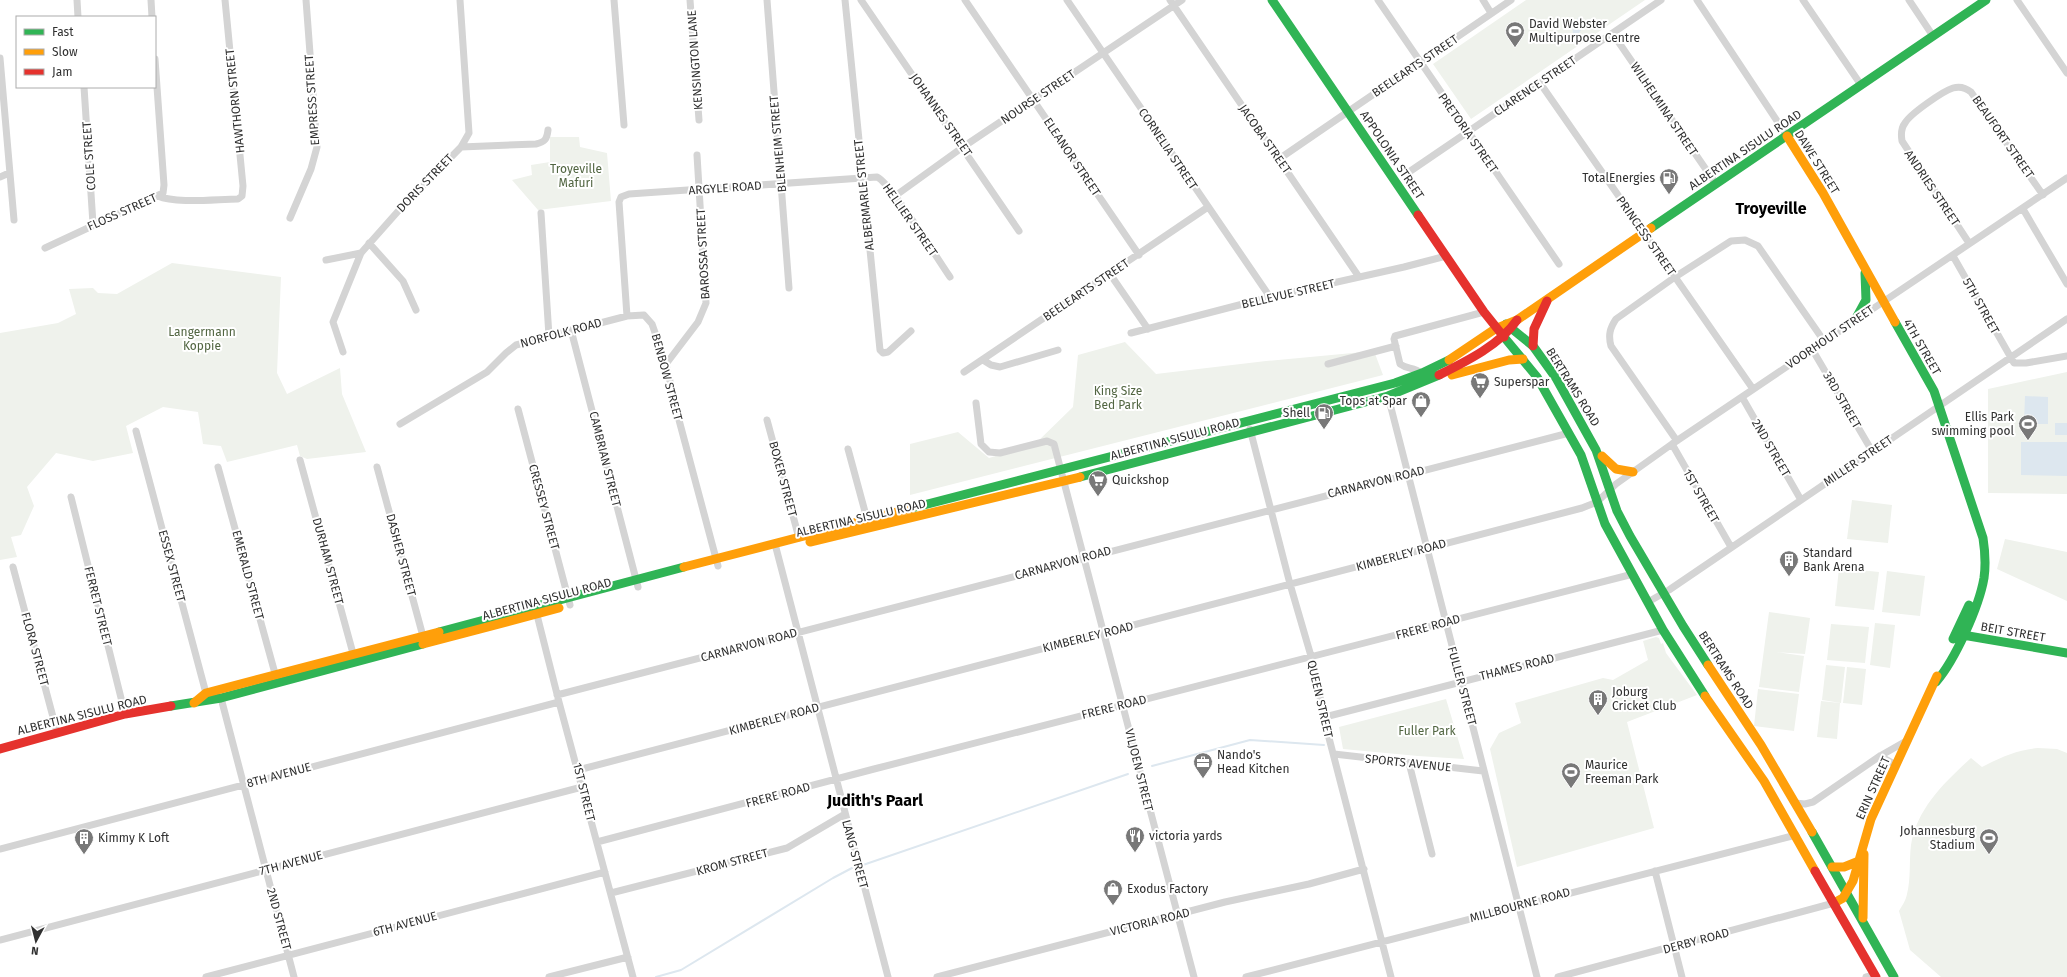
<svg xmlns="http://www.w3.org/2000/svg" width="2067" height="977" viewBox="0 0 2067 977" font-family="'Fira Sans',sans-serif">
  <rect width="100%" height="100%" fill="#fff"/>
  <path fill="#eff2ec" d="M1526 0H1645L1471 119 1433 64Z
    M550 137H579L580 147 607 153 611 201 538 210 512 180 532 175 531 165 550 162Z
    M172 263 281 277 277 373 287 394 340 368 342 394 366 452 307 459 300 456 297 445 227 462 221 446 203 444 198 412 163 407 126 426 133 453 93 461 56 453 27 487 34 506 21 535 11 537 17 557 0 560V333L58 323 76 314 69 289 93 288 98 293 117 294Z
    M1125 342 1156 374 1266 361 1374 351 1383 375 910 495V444L958 432 989 458 1035 444 1073 407 1078 355Z
    M2067 372V494L1988 493V389Z
    M1852 500 1892 505 1888 543 1847 539Z
    M2005 539 2067 552V601L1997 569Z
    M1839 568 1879 572 1874 610 1835 606Z
    M1887 571 1925 576 1920 616 1882 612Z
    M1769 612 1810 618 1805 654 1776 652 1804 656 1799 692 1759 687Z
    M1875 623 1895 625 1890 668 1870 665Z
    M1831 624 1869 627 1865 663 1827 660Z
    M1656 637 1659 638 1661 644 1663 643 1666 653 1697 695 1627 722 1654 828 1517 867 1490 749 1499 733 1521 723 1515 703 1603 678 1613 680 1648 660 1643 641Z
    M1826 665 1845 667 1841 703 1822 700Z
    M1847 667 1866 669 1862 705 1843 703Z
    M1758 689 1799 694 1794 731 1754 726Z
    M1446 699 1464 759 1418 756 1343 749 1339 727Z
    M1821 701 1840 703 1837 739 1817 737Z
    M2038 748 2057 749 2067 753V977H1941L1910 950 1899 911C1902 906 1906 900 1907 894 1911 879 1909 861 1911 845 1917 808 1945 782 1971 758L1982 767C2001 757 2017 750 2038 748Z"/>
  <path fill="#dde7ef" d="M1580 16 1582 29 1578 34H1573C1572 26 1574 22 1580 16Z
    M2025 396 2048 397V424H2024Z
    M2055 423H2067V435H2055Z
    M2021 442H2067V476L2021 475Z"/>
  <g fill="none" stroke-linecap="round" stroke-linejoin="round">
    <path stroke="#dde7ef" stroke-width="2" d="M1152 766 1250 740 1324 745
      M863 865 1128 774
      M656 977 681 970 833 878 852 868"/>
    <path stroke="#d4d4d4" stroke-width="7" d="M77 0 78 17
      M151 0 152 17
      M614 0 624 125
      M690 0 699 120
      M767 0 789 288
      M845 0 880 350 883 353 888 352 911 331
      M861 0 1019 231
      M965 0 1139 255
      M1067 0 1270 297
      M1170 0 1359 277
      M1378 0 1559 264
      M1483 0 1491 13
      M1697 0 1787 136
      M1803 0 1861 85
      M1909 0 1933 36
      M2017 0 2067 73
      M1613 34 1716 184
      M0 58 14 220
      M1540 83 1753 389
      M84 87 93 224
      M461 147 536 144C545 142 547 139 548 130
      M1279 159 1511 0
      M1409 172 1661 0
      M0 177 9 173
      M158 196C176 204 217 199 238 199L242 196 243 186 225 0
      M895 196 963 147 1182 0
      M2023 209 2067 284
      M541 213 549 336
      M290 218 311 169 317 147 306 0
      M369 243 403 281 416 310
      M1969 243 1902 141C1901 135 1901 128 1905 123 1910 114 1943 91 1953 88 1960 86 1966 88 1971 92L2043 195
      M45 248 163 193 164 185 155 59
      M1953 256 2014 363H2026L2067 356
      M326 260 361 253
      M1110 274 1148 329
      M627 316 619 202 621 197 629 194 877 177C891 183 938 260 950 277
      M571 330 638 587
      M1131 333 1270 297 1404 267 1446 256
      M1812 349 1872 451
      M343 352 333 322 361 253 400 209 461 147 469 133 460 0
      M983 360 991 365 1000 367 1058 350
      M666 364 698 322 706 303 697 155
      M1328 364 1396 346
      M964 372 1208 207
      M1423 374C1413 366 1408 370 1400 364L1394 339 1395 336 1484 312
      M1388 396 1537 977
      M1742 397 1801 500
      M976 403 981 444 989 452 1000 453 1047 441 1054 444 1194 977
      M518 409 570 605
      M767 420 799 538
      M400 424 487 372 506 353 516 345 627 316 644 315 652 324 666 364 679 420 718 566
      M1250 429 1290 584 1311 656 1329 738 1391 977
      M136 431 207 697
      M1677 441 1611 346C1608 335 1610 328 1616 319L1675 277 1731 241 1745 240 1758 246 1824 341
      M1672 444 1731 547
      M848 449 867 519
      M300 460 354 657
      M218 467 276 677
      M377 467 424 640
      M71 497 125 714
      M775 544 888 977
      M13 567 57 732
      M1648 602 1669 590 2067 319
      M536 611 559 702 633 977
      M557 695 1569 433
      M221 698 294 977
      M1325 717 1663 630
      M1334 754 1483 771
      M1880 756 1896 765
      M1409 763 1432 854
      M578 770 1582 508 1597 502 1616 484 1672 444 2067 178
      M1795 803 1805 804 1813 802 1880 756 1908 740
      M597 842 874 769 1633 574
      M0 849 559 702
      M1655 871 1682 977
      M611 893 787 848 845 814
      M0 940 582 787
      M206 977 605 872
      M549 977 628 957
      M937 977 1225 902 1309 884 1364 869
      M1246 977 1796 835
      M1558 977 1834 903
      M1866 977 1875 975"/>
    <path stroke="#30b455" stroke-width="9" d="M1272 0 1418 215
      M1651 228 1986 0
      M1854 322 1866 300 1865 273
      M1895 322 1934 391 1983 538C1985 551 1986 564 1984 578 1979 607 1955 660 1936 682
      M1506 324 1533 346 1556 378 1596 450 1617 511 1630 536 1683 626 1708 665
      M1504 337 1537 377 1581 455 1605 524 1663 630 1705 696
      M1080 477 1388 396 1439 375
      M912 508 1395 383 1422 373 1449 360
      M439 632 684 567
      M1957 634 2067 653
      M1953 639 1969 605
      M171 706 221 698 423 644
      M1812 832 1894 977"/>
    <path stroke="#ff9f0a" stroke-width="9" d="M1787 136 1823 193 1895 322
      M1449 360 1495 329 1517 320 1651 228
      M1452 375 1509 360 1523 359
      M1602 456 1616 469 1633 472
      M810 542 1080 477
      M684 567 912 508
      M423 644 559 608
      M1708 665 1761 745 1812 832
      M1705 696 1764 781 1815 871
      M194 703 206 693 439 632
      M1832 867H1844L1859 861
      M1834 903 1843 898 1853 881 1871 819 1937 676
      M1863 918 1864 854"/>
    <path stroke="#e5322d" stroke-width="9" d="M1418 215 1484 312 1504 337
      M1533 346 1534 329 1547 301
      M1439 375C1465 362 1500 345 1517 320
      M0 749 125 714 171 706
      M1815 871 1876 977"/>
  </g>
  <defs>
    <symbol id="stadium-pin" viewBox="-11 -11 22 30"><path d="M0 17L-7.5 6A9.5 9.5 0 1 1 7.5 6Z" fill="#787878" stroke="#fff"/><path d="M0-5a6.5 5 0 1 0 0 10a6.5 5 0 1 0 0-10ZM-3.5-1.8h7v3.6h-7Z" fill="#fff"/></symbol>
    <symbol id="fuel-pin" viewBox="-11 -11 22 30"><path d="M0 17L-7.5 6A9.5 9.5 0 1 1 7.5 6Z" fill="#787878" stroke="#fff"/><path d="M-5.5-6h7V0h2V4h1.3V-2.5L3-4.5l.8-.8L6-3V5H2.5V1h-1V6h-7ZM-4.2-4.7v3.2H.2V-4.7Z" fill="#fff"/></symbol>
    <symbol id="supermarket-pin" viewBox="-11 -11 22 30"><path d="M0 17L-7.5 6A9.5 9.5 0 1 1 7.5 6Z" fill="#787878" stroke="#fff"/><path d="M-6-5.5h2.5l.6 2H6L4.5 2H-2.5L-4.4-4H-6ZM-1.5 3.2a1.3 1.3 0 1 0 .1 0ZM3 3.2a1.3 1.3 0 1 0 .1 0Z" fill="#fff"/></symbol>
    <symbol id="shop-pin" viewBox="-11 -11 22 30"><path d="M0 17L-7.5 6A9.5 9.5 0 1 1 7.5 6Z" fill="#787878" stroke="#fff"/><path d="M-5-2.5h2.3a2.7 3.5 0 0 1 5.4 0H5L5.5 6h-11ZM-1.5-2.5h3a1.5 2.3 0 0 0-3 0Z" fill="#fff"/></symbol>
    <symbol id="building-pin" viewBox="-11 -11 22 30"><path d="M0 17L-7.5 6A9.5 9.5 0 1 1 7.5 6Z" fill="#787878" stroke="#fff"/><path d="M-4-6H4V6H1V3H-1V6H-4ZM-2.5-4.3h1.7v1.8h-1.7ZM.8-4.3h1.7v1.8H.8ZM-2.5-1h1.7V.8h-1.7ZM.8-1h1.7V.8H.8Z" fill="#fff"/></symbol>
    <symbol id="office-pin" viewBox="-11 -11 22 30"><path d="M0 17L-7.5 6A9.5 9.5 0 1 1 7.5 6Z" fill="#787878" stroke="#fff"/><path d="M-6-3h4V-5.5h4V-3h4V5H-6ZM-1-4.5V-3h2v-1.5ZM-6 0V1H6V0Z" fill="#fff"/></symbol>
    <symbol id="restaurant-pin" viewBox="-11 -11 22 30"><path d="M0 17L-7.5 6A9.5 9.5 0 1 1 7.5 6Z" fill="#787878" stroke="#fff"/><path d="M-5-6h1v4h1v-4h1v4h1v-4h1v5L-1.5 .5V6h-2V.5L-5-1ZM5-6V6H3V1.5H1.5Q1.5-4 5-6Z" fill="#fff"/></symbol>
  </defs>
  <g fill-rule="evenodd">
    <use href="#stadium-pin" x="1504" y="20" width="22" height="30"/>
    <use href="#fuel-pin" x="1658" y="167" width="22" height="30"/>
    <use href="#supermarket-pin" x="1469" y="371" width="22" height="30"/>
    <use href="#shop-pin" x="1410" y="390" width="22" height="30"/>
    <use href="#fuel-pin" x="1313" y="402" width="22" height="30"/>
    <use href="#stadium-pin" x="2017" y="413" width="22" height="30"/>
    <use href="#supermarket-pin" x="1087" y="469" width="22" height="30"/>
    <use href="#building-pin" x="1778" y="549" width="22" height="30"/>
    <use href="#building-pin" x="1587" y="688" width="22" height="30"/>
    <use href="#office-pin" x="1192" y="751" width="22" height="30"/>
    <use href="#stadium-pin" x="1560" y="761" width="22" height="30"/>
    <use href="#restaurant-pin" x="1124" y="825" width="22" height="30"/>
    <use href="#building-pin" x="73" y="827" width="22" height="30"/>
    <use href="#stadium-pin" x="1978" y="827" width="22" height="30"/>
    <use href="#shop-pin" x="1102" y="878" width="22" height="30"/>
  </g>
  <g text-anchor="middle" stroke-width="4" stroke-linejoin="round" paint-order="stroke">
    <g font-size="12" fill="#303030" stroke="#fff" text-anchor="start">
      <text x="1529" y="28">David Webster<tspan x="1529" dy="14">Multipurpose Centre</tspan></text>
      <text x="1655" y="182" text-anchor="end">TotalEnergies</text>
      <text x="1494" y="386">Superspar</text>
      <text x="1407" y="405" text-anchor="end">Tops at Spar</text>
      <text x="1310" y="417" text-anchor="end">Shell</text>
      <text x="2014" y="421" text-anchor="end">Ellis Park<tspan x="2014" dy="14">swimming pool</tspan></text>
      <text x="1112" y="484">Quickshop</text>
      <text x="1803" y="557">Standard<tspan x="1803" dy="14">Bank Arena</tspan></text>
      <text x="1612" y="696">Joburg<tspan x="1612" dy="14">Cricket Club</tspan></text>
      <text x="1217" y="759">Nando's<tspan x="1217" dy="14">Head Kitchen</tspan></text>
      <text x="1585" y="769">Maurice<tspan x="1585" dy="14">Freeman Park</tspan></text>
      <text x="1975" y="835" text-anchor="end">Johannesburg<tspan x="1975" dy="14">Stadium</tspan></text>
      <text x="1149" y="840">victoria yards</text>
      <text x="98" y="842">Kimmy K Loft</text>
      <text x="1127" y="893">Exodus Factory</text>
    </g>
    <g font-size="12" fill="#303030" stroke="#fff">
      <text transform="translate(695 60) rotate(-94)" y="4">KENSINGTON LANE</text>
      <text transform="translate(1415 66) rotate(-34)" y="4">BEELEARTS STREET</text>
      <text transform="translate(1535 86) rotate(-34)" y="4">CLARENCE STREET</text>
      <text transform="translate(1038 97) rotate(-34)" y="4">NOURSE STREET</text>
      <text transform="translate(312 100) rotate(-94)" y="4">EMPRESS STREET</text>
      <text transform="translate(235 101) rotate(-96)" y="4">HAWTHORN STREET</text>
      <text transform="translate(1664 109) rotate(56)" y="4">WILHELMINA STREET</text>
      <text transform="translate(941 115) rotate(55)" y="4">JOHANNES STREET</text>
      <text transform="translate(1468 133) rotate(55)" y="4">PRETORIA STREET</text>
      <text transform="translate(2003 137) rotate(55)" y="4">BEAUFORT STREET</text>
      <text transform="translate(1265 139) rotate(55)" y="4">JACOBA STREET</text>
      <text transform="translate(778 144) rotate(-95)" y="4">BLENHEIM STREET</text>
      <text transform="translate(1168 149) rotate(56)" y="4">CORNELIA STREET</text>
      <text transform="translate(1745 150) rotate(-34)" y="4">ALBERTINA SISULU ROAD</text>
      <text transform="translate(1392 155) rotate(56)" y="4">APPOLONIA STREET</text>
      <text transform="translate(89 156) rotate(-94)" y="4">COLE STREET</text>
      <text transform="translate(1072 157) rotate(56)" y="4">ELEANOR STREET</text>
      <text transform="translate(1817 162) rotate(58)" y="4">DAWE STREET</text>
      <text transform="translate(425 183) rotate(-46)" y="4">DORIS STREET</text>
      <text transform="translate(725 188) rotate(-4)" y="4">ARGYLE ROAD</text>
      <text transform="translate(1932 188) rotate(56)" y="4">ANDRIES STREET</text>
      <text transform="translate(864 195) rotate(-96)" y="4">ALBERMARLE STREET</text>
      <text transform="translate(122 212) rotate(-24)" y="4">FLOSS STREET</text>
      <text transform="translate(910 220) rotate(55)" y="4">HELLIER STREET</text>
      <text transform="translate(1646 236) rotate(55)" y="4">PRINCESS STREET</text>
      <text transform="translate(703 254) rotate(-93)" y="4">BAROSSA STREET</text>
      <text transform="translate(1086 290) rotate(-34)" y="4">BEELEARTS STREET</text>
      <text transform="translate(1288 294) rotate(-13)" y="4">BELLEVUE STREET</text>
      <text transform="translate(1981 306) rotate(61)" y="4">5TH STREET</text>
      <text transform="translate(561 333) rotate(-15)" y="4">NORFOLK ROAD</text>
      <text transform="translate(1830 337) rotate(-34)" y="4">VOORHOUT STREET</text>
      <text transform="translate(1922 347) rotate(60)" y="4">4TH STREET</text>
      <text transform="translate(667 377) rotate(75)" y="4">BENBOW STREET</text>
      <text transform="translate(1573 387) rotate(58)" y="4">BERTRAMS ROAD</text>
      <text transform="translate(1842 400) rotate(60)" y="4">3RD STREET</text>
      <text transform="translate(1175 439) rotate(-15)" y="4">ALBERTINA SISULU ROAD</text>
      <text transform="translate(1771 448) rotate(60)" y="4">2ND STREET</text>
      <text transform="translate(605 459) rotate(76)" y="4">CAMBRIAN STREET</text>
      <text transform="translate(1858 461) rotate(-34)" y="4">MILLER STREET</text>
      <text transform="translate(783 479) rotate(75)" y="4">BOXER STREET</text>
      <text transform="translate(1376 482) rotate(-14)" y="4">CARNARVON ROAD</text>
      <text transform="translate(1701 496) rotate(60)" y="4">1ST STREET</text>
      <text transform="translate(544 507) rotate(75)" y="4">CRESSEY STREET</text>
      <text transform="translate(861 518) rotate(-13)" y="4">ALBERTINA SISULU ROAD</text>
      <text transform="translate(401 555) rotate(75)" y="4">DASHER STREET</text>
      <text transform="translate(1401 555) rotate(-15)" y="4">KIMBERLEY ROAD</text>
      <text transform="translate(328 561) rotate(75)" y="4">DURHAM STREET</text>
      <text transform="translate(1063 563) rotate(-15)" y="4">CARNARVON ROAD</text>
      <text transform="translate(172 566) rotate(75)" y="4">ESSEX STREET</text>
      <text transform="translate(248 575) rotate(75)" y="4">EMERALD STREET</text>
      <text transform="translate(547 599) rotate(-15)" y="4">ALBERTINA SISULU ROAD</text>
      <text transform="translate(98 606) rotate(76)" y="4">FERRET STREET</text>
      <text transform="translate(1428 627) rotate(-15)" y="4">FRERE ROAD</text>
      <text transform="translate(2013 632) rotate(10)" y="4">BEIT STREET</text>
      <text transform="translate(1088 637) rotate(-14)" y="4">KIMBERLEY ROAD</text>
      <text transform="translate(749 645) rotate(-15)" y="4">CARNARVON ROAD</text>
      <text transform="translate(35 649) rotate(75)" y="4">FLORA STREET</text>
      <text transform="translate(1517 667) rotate(-14)" y="4">THAMES ROAD</text>
      <text transform="translate(1726 670) rotate(57)" y="4">BERTRAMS ROAD</text>
      <text transform="translate(1462 686) rotate(75)" y="4">FULLER STREET</text>
      <text transform="translate(1320 699) rotate(77)" y="4">QUEEN STREET</text>
      <text transform="translate(1114 707) rotate(-14)" y="4">FRERE ROAD</text>
      <text transform="translate(82 715) rotate(-14)" y="4">ALBERTINA SISULU ROAD</text>
      <text transform="translate(774 719) rotate(-15)" y="4">KIMBERLEY ROAD</text>
      <text transform="translate(1408 763) rotate(6)" y="4">SPORTS AVENUE</text>
      <text transform="translate(1139 770) rotate(76)" y="4">VILJOEN STREET</text>
      <text transform="translate(279 775) rotate(-15)" y="4">8TH AVENUE</text>
      <text transform="translate(1873 788) rotate(-66)" y="4">ERIN STREET</text>
      <text transform="translate(584 792) rotate(76)" y="4">1ST STREET</text>
      <text transform="translate(778 795) rotate(-15)" y="4">FRERE ROAD</text>
      <text transform="translate(855 854) rotate(75)" y="4">LANG STREET</text>
      <text transform="translate(732 862) rotate(-15)" y="4">KROM STREET</text>
      <text transform="translate(291 863) rotate(-15)" y="4">7TH AVENUE</text>
      <text transform="translate(1520 905) rotate(-15)" y="4">MILLBOURNE ROAD</text>
      <text transform="translate(279 919) rotate(75)" y="4">2ND STREET</text>
      <text transform="translate(1150 922) rotate(-14)" y="4">VICTORIA ROAD</text>
      <text transform="translate(405 924) rotate(-15)" y="4">6TH AVENUE</text>
      <text transform="translate(1696 941) rotate(-15)" y="4">DERBY ROAD</text>
    </g>
    <g font-size="12" fill="#526642" stroke="#fff">
      <text x="576" y="173">Troyeville<tspan x="576" dy="14">Mafuri</tspan></text>
      <text x="202" y="336">Langermann<tspan x="202" dy="14">Koppie</tspan></text>
      <text x="1118" y="395">King Size<tspan x="1118" dy="14">Bed Park</tspan></text>
      <text x="1427" y="735">Fuller Park</text>
    </g>
    <g font-size="16" font-weight="bold" fill="#000" stroke="#fff">
      <text x="1771" y="214">Troyeville</text>
      <text x="875" y="806">Judith's Paarl</text>
    </g>
  </g>
  <rect x="16" y="16" width="140" height="72" fill="#ffffff" stroke="#acacac"/>
  <rect x="24" y="29" width="20" height="6" fill="#30b455" stroke="#acacac"/>
  <text x="52" y="36" font-size="12" fill="#303030">Fast</text>
  <rect x="24" y="49" width="20" height="6" fill="#ff9f0a" stroke="#acacac"/>
  <text x="52" y="56" font-size="12" fill="#303030">Slow</text>
  <rect x="24" y="69" width="20" height="6" fill="#e5322d" stroke="#acacac"/>
  <text x="52" y="76" font-size="12" fill="#303030">Jam</text>
  <g transform="translate(36 941) rotate(187)" stroke="#ffffff" stroke-width="3" paint-order="stroke">
  <path d="M0-3L7 15L0 10L-7 15Z" fill="#303030"/>
  <text y="-6" font-size="11" font-weight="bold" text-anchor="middle" fill="#303030">N</text>
  </g>
</svg>
